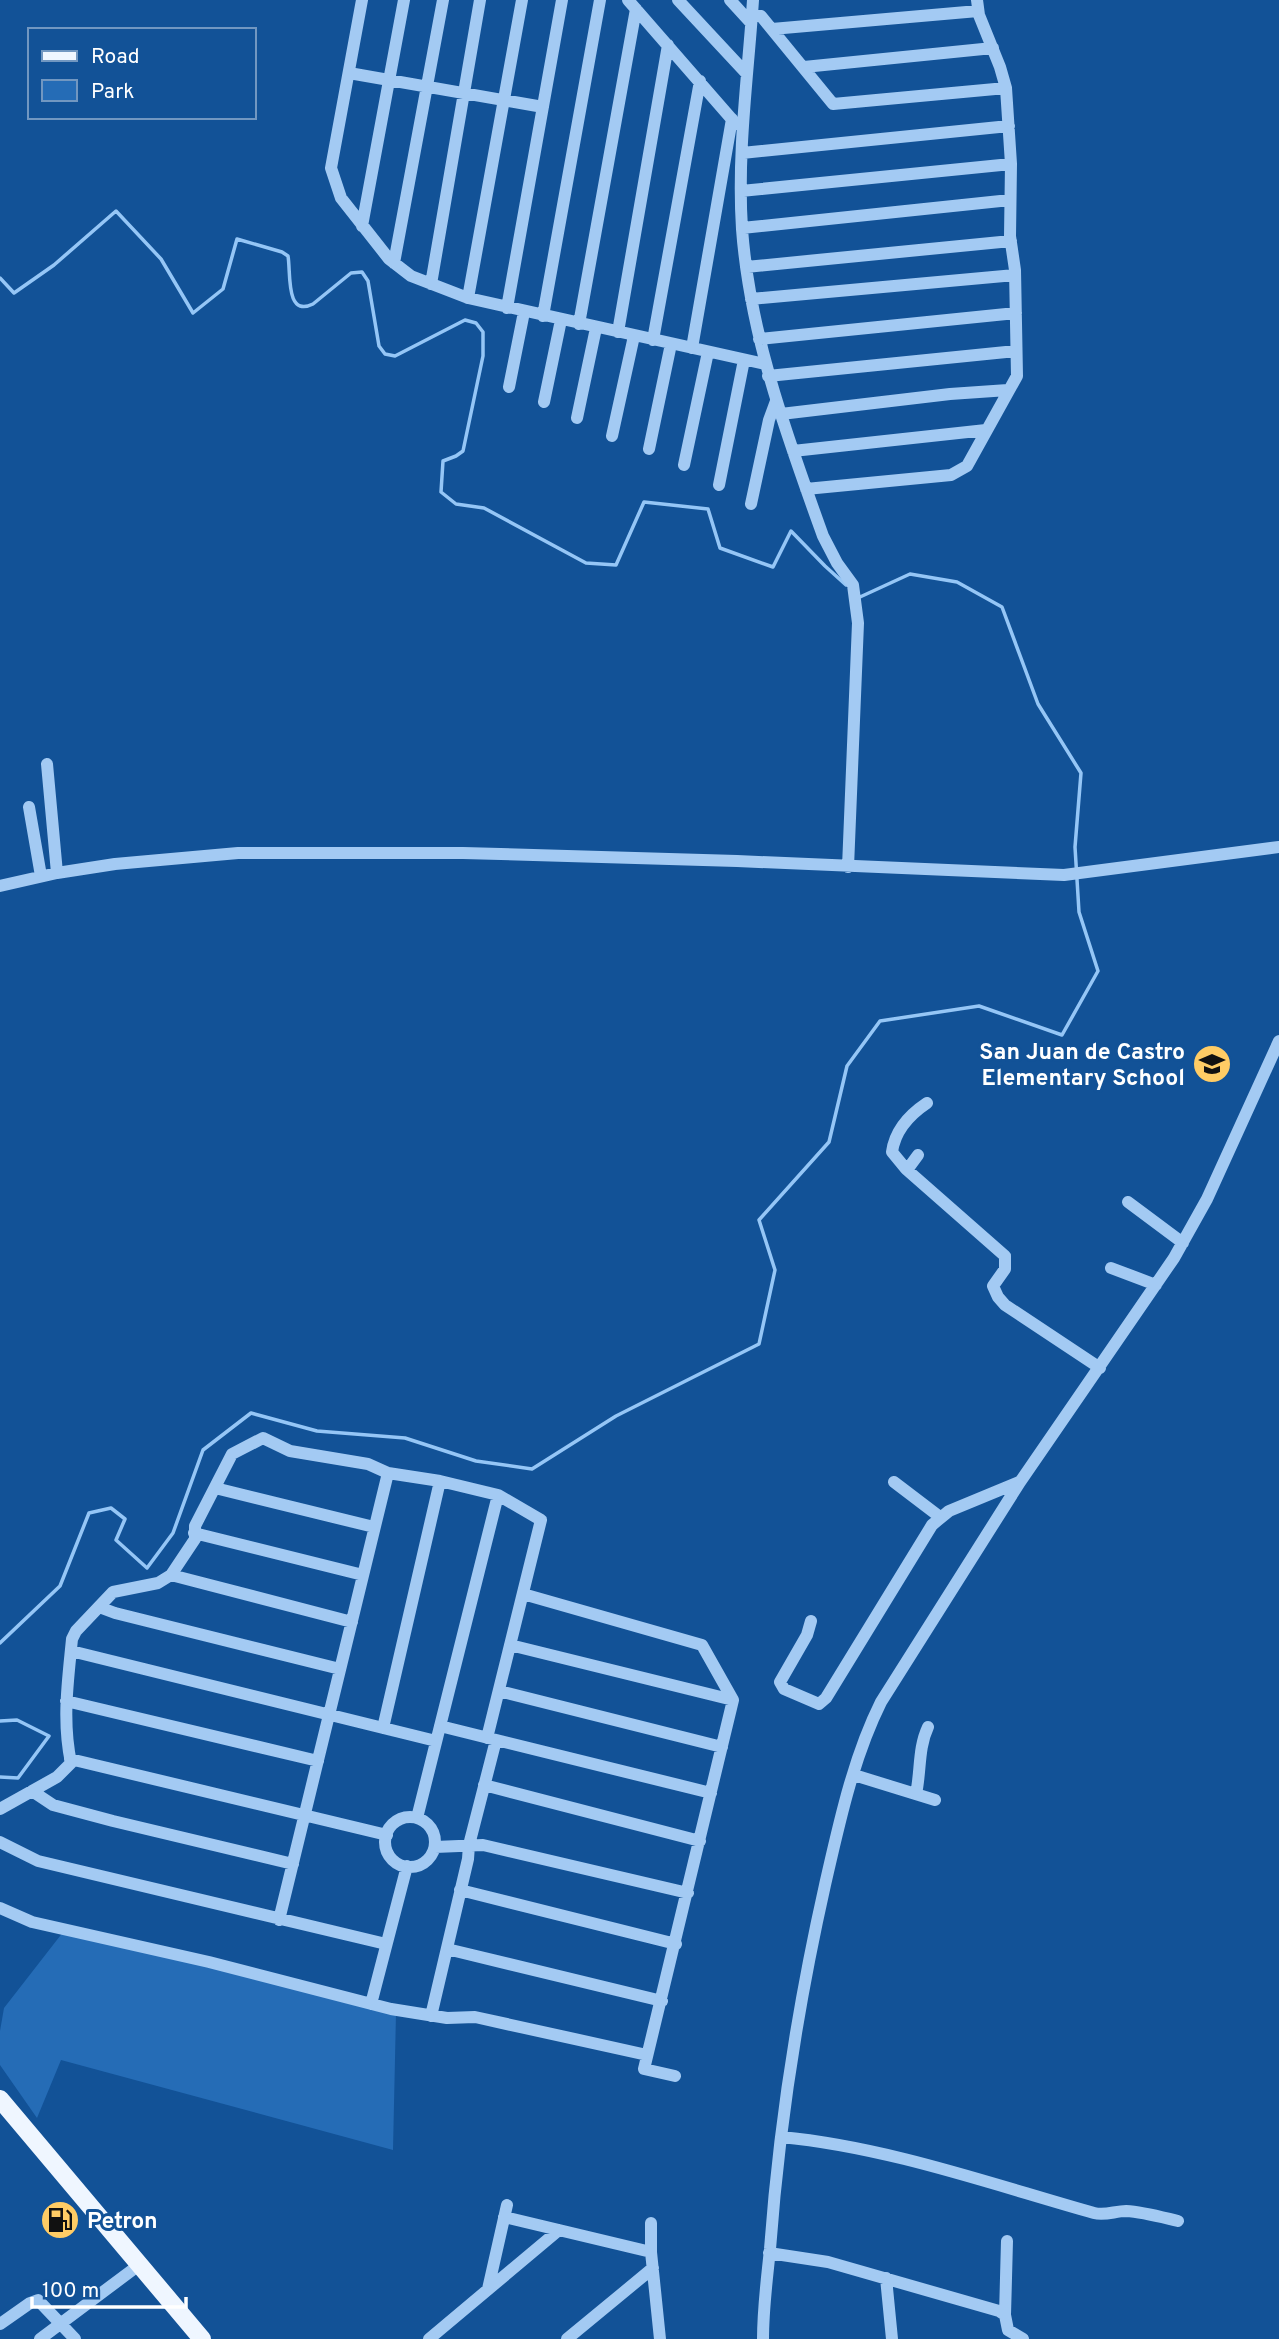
<svg xmlns="http://www.w3.org/2000/svg" width="1279" height="2339" viewBox="0 0 1279 2339" font-family="Overpass,sans-serif">
  <rect width="100%" height="100%" fill="#125297"/>
  <path fill="#256cb6" d="M67 1927 396 2013 393 2150 61 2060 37 2118 0 2065V2031L4 2008Z"/>
  <g fill="none" stroke-linecap="round" stroke-linejoin="round">
    <path stroke="#95c6f6" stroke-width="3.5" d="M0 278 14 293 54 265 116 211 161 259 193 313 223 289 237 239 282 252 288 256C291 272 285 318 313 304L351 273 362 272 368 281 379 346 385 354 395 356 465 320 476 323 483 332V356L463 451 456 456 443 461 441 492 456 504 484 508 586 563 616 565 644 502 708 509 720 548 773 567 791 531 825 566 846 585
      M0 1643 60 1586 89 1513 111 1508 125 1519 116 1540 147 1568 173 1533 203 1450 251 1413 317 1431 405 1438 476 1461 532 1469 616 1416 759 1344 775 1270 759 1220 829 1142 847 1066 880 1021 979 1006 1062 1035 1098 971 1079 912 1075 847 1081 773 1038 704 1002 607 957 582 910 574 860 597 857 594
      M0 1721 17 1720 49 1736 18 1778 0 1777"/>
    <path stroke="#a3caf3" stroke-width="12" d="M362 0 331 168 341 198 389 259 411 276 468 298 765 364
      M628 0 736 124
      M678 0 746 73
      M730 0 751 23
      M753 0C748 76 737 152 742 229 750 336 787 436 823 536L837 563 853 585 858 623 848 867
      M752 15 761 16 833 104 1006 88
      M772 29 978 11
      M804 67 993 48
      M349 73 543 107
      M742 153 1009 126
      M741 191 1011 164
      M362 226 404 0
      M742 228 1010 200
      M394 263 443 0
      M746 267 1011 241
      M431 284 480 0
      M468 298 522 0
      M751 299 1015 275
      M507 308 562 0
      M543 316 600 0
      M579 324 636 9
      M618 332 668 45
      M759 339 1016 313
      M653 340 700 81
      M692 348 732 119
      M768 376 1016 351
      M509 387 524 312
      M544 402 561 320
      M781 414 950 394 1008 390
      M577 418 596 328
      M612 436 634 336
      M649 449 671 344
      M793 451 986 430
      M684 465 708 352
      M719 485 744 360
      M806 489 951 475 967 466 1017 376 1015 270 1010 236 1011 164 1006 88 1000 67 979 15 977 0
      M751 504 769 420 776 401
      M47 764 57 873
      M29 807 41 876
      M0 886 57 873 115 864 238 853H463L737 861 1064 875 1279 847
      M927 1103C909 1115 895 1130 892 1152L906 1169 1005 1256V1269L993 1286 998 1297 1005 1305 1100 1368
      M907 1170 918 1155
      M1128 1202 1183 1243
      M1111 1268 1156 1285
      M894 1482 940 1517
      M215 1488 374 1527
      M194 1533 363 1575
      M171 1575 352 1622
      M523 1594 702 1645 733 1700 644 2069 675 2076
      M99 1607 115 1613 340 1669
      M811 1621 807 1635 780 1682 784 1689 819 1704 826 1698 932 1525 949 1511 1019 1482
      M510 1645 733 1700
      M71 1651 436 1741
      M499 1691 722 1747
      M66 1701 318 1761
      M440 1726 711 1793
      M383 1728 440 1481
      M70 1759 387 1835
      M854 1775 935 1800
      M484 1785 700 1841
      M32 1791 53 1805 113 1821 293 1864
      M916 1794C921 1771 918 1748 928 1727
      M0 1809 57 1777 71 1763C62 1720 68 1681 72 1639L76 1631 113 1592 158 1583 171 1575 195 1539V1526L232 1454 263 1438 290 1451 368 1464 388 1473 440 1481 498 1495 541 1520 487 1738
      M385 1842a25 25 0 1 1 50 0a25 25 0 1 1-50 0Z
      M417 1818 498 1495
      M0 1842 38 1861 386 1944
      M435 1847 483 1845 688 1893
      M460 1890 676 1944
      M0 1908 32 1922 209 1962 391 2009 447 2018 475 2017 647 2055
      M279 1920 388 1473
      M447 1949 662 2001
      M371 2004 407 1866
      M431 2016 468 1859 469 1845 496 1740
      M781 2137C887 2147 991 2184 1094 2213 1105 2216 1115 2211 1126 2211 1143 2212 1161 2217 1178 2221
      M504 2217 651 2252
      M651 2223V2252L660 2339
      M769 2253 828 2262 999 2311 1005 2315 1008 2330 1023 2339
      M886 2278 892 2339
      M488 2289 507 2205
      M1005 2315 1007 2241
      M0 2324 30 2303 38 2300 75 2339
      M40 2339 139 2265
      M429 2339 559 2230
      M567 2339 653 2268
      M763 2339C763 2308 767 2279 770 2249 779 2126 798 2005 825 1885 839 1824 853 1758 881 1702L1020 1482 1174 1258 1207 1199 1279 1041"/>
    <path stroke="#eff6ff" stroke-width="18" d="M0 2099 202 2339"/>
  </g>
  <defs>
    <symbol id="school-disc" viewBox="-11 -11 22 22"><circle r="9.5" fill="#ffcc65" stroke="#125297"/><path d="M0-5L7-2L0 1L-7-2ZM-4 1L0 2.5L4 1V4Q0 6-4 4Z" fill="#111"/></symbol>
    <symbol id="fuel-disc" viewBox="-11 -11 22 22"><circle r="9.5" fill="#ffcc65" stroke="#125297"/><path d="M-5.5-6h7V0h2V4h1.3V-2.5L3-4.5l.8-.8L6-3V5H2.5V1h-1V6h-7ZM-4.2-4.7v3.2H.2V-4.7Z" fill="#111"/></symbol>
  </defs>
  <g fill-rule="evenodd">
    <use href="#school-disc" x="1190" y="1042" width="44" height="44"/>
    <use href="#fuel-disc" x="38" y="2198" width="44" height="44"/>
  </g>
  <g text-anchor="middle" stroke-width="6" stroke-linejoin="round" paint-order="stroke">
    <g font-size="23" font-weight="bold" fill="#fff" stroke="#125297" text-anchor="end">
      <text x="1185" y="1059">San Juan de Castro<tspan x="1185" dy="26">Elementary School</tspan></text>
      <text x="87" y="2228" text-anchor="start">Petron</text>
    </g>
  </g>
  <rect x="28" y="28" width="228" height="91" fill="#125297" stroke="#7197c1" stroke-width="2"/>
  <rect x="42" y="51" width="35" height="10" fill="#eff6ff" stroke="#7197c1" stroke-width="2"/>
  <text x="91" y="63" font-size="21" fill="#ffffff">Road</text>
  <rect x="42" y="80" width="35" height="21" fill="#256cb6" stroke="#7197c1" stroke-width="2"/>
  <text x="91" y="98" font-size="21" fill="#ffffff">Park</text>
  <path d="M32 2297v10h154v-10" fill="none" stroke="#ffffff" stroke-width="3.5"/>
  <text x="42" y="2297" font-size="21" fill="#ffffff" stroke="#125297" stroke-width="5" paint-order="stroke">100 m</text>
</svg>
